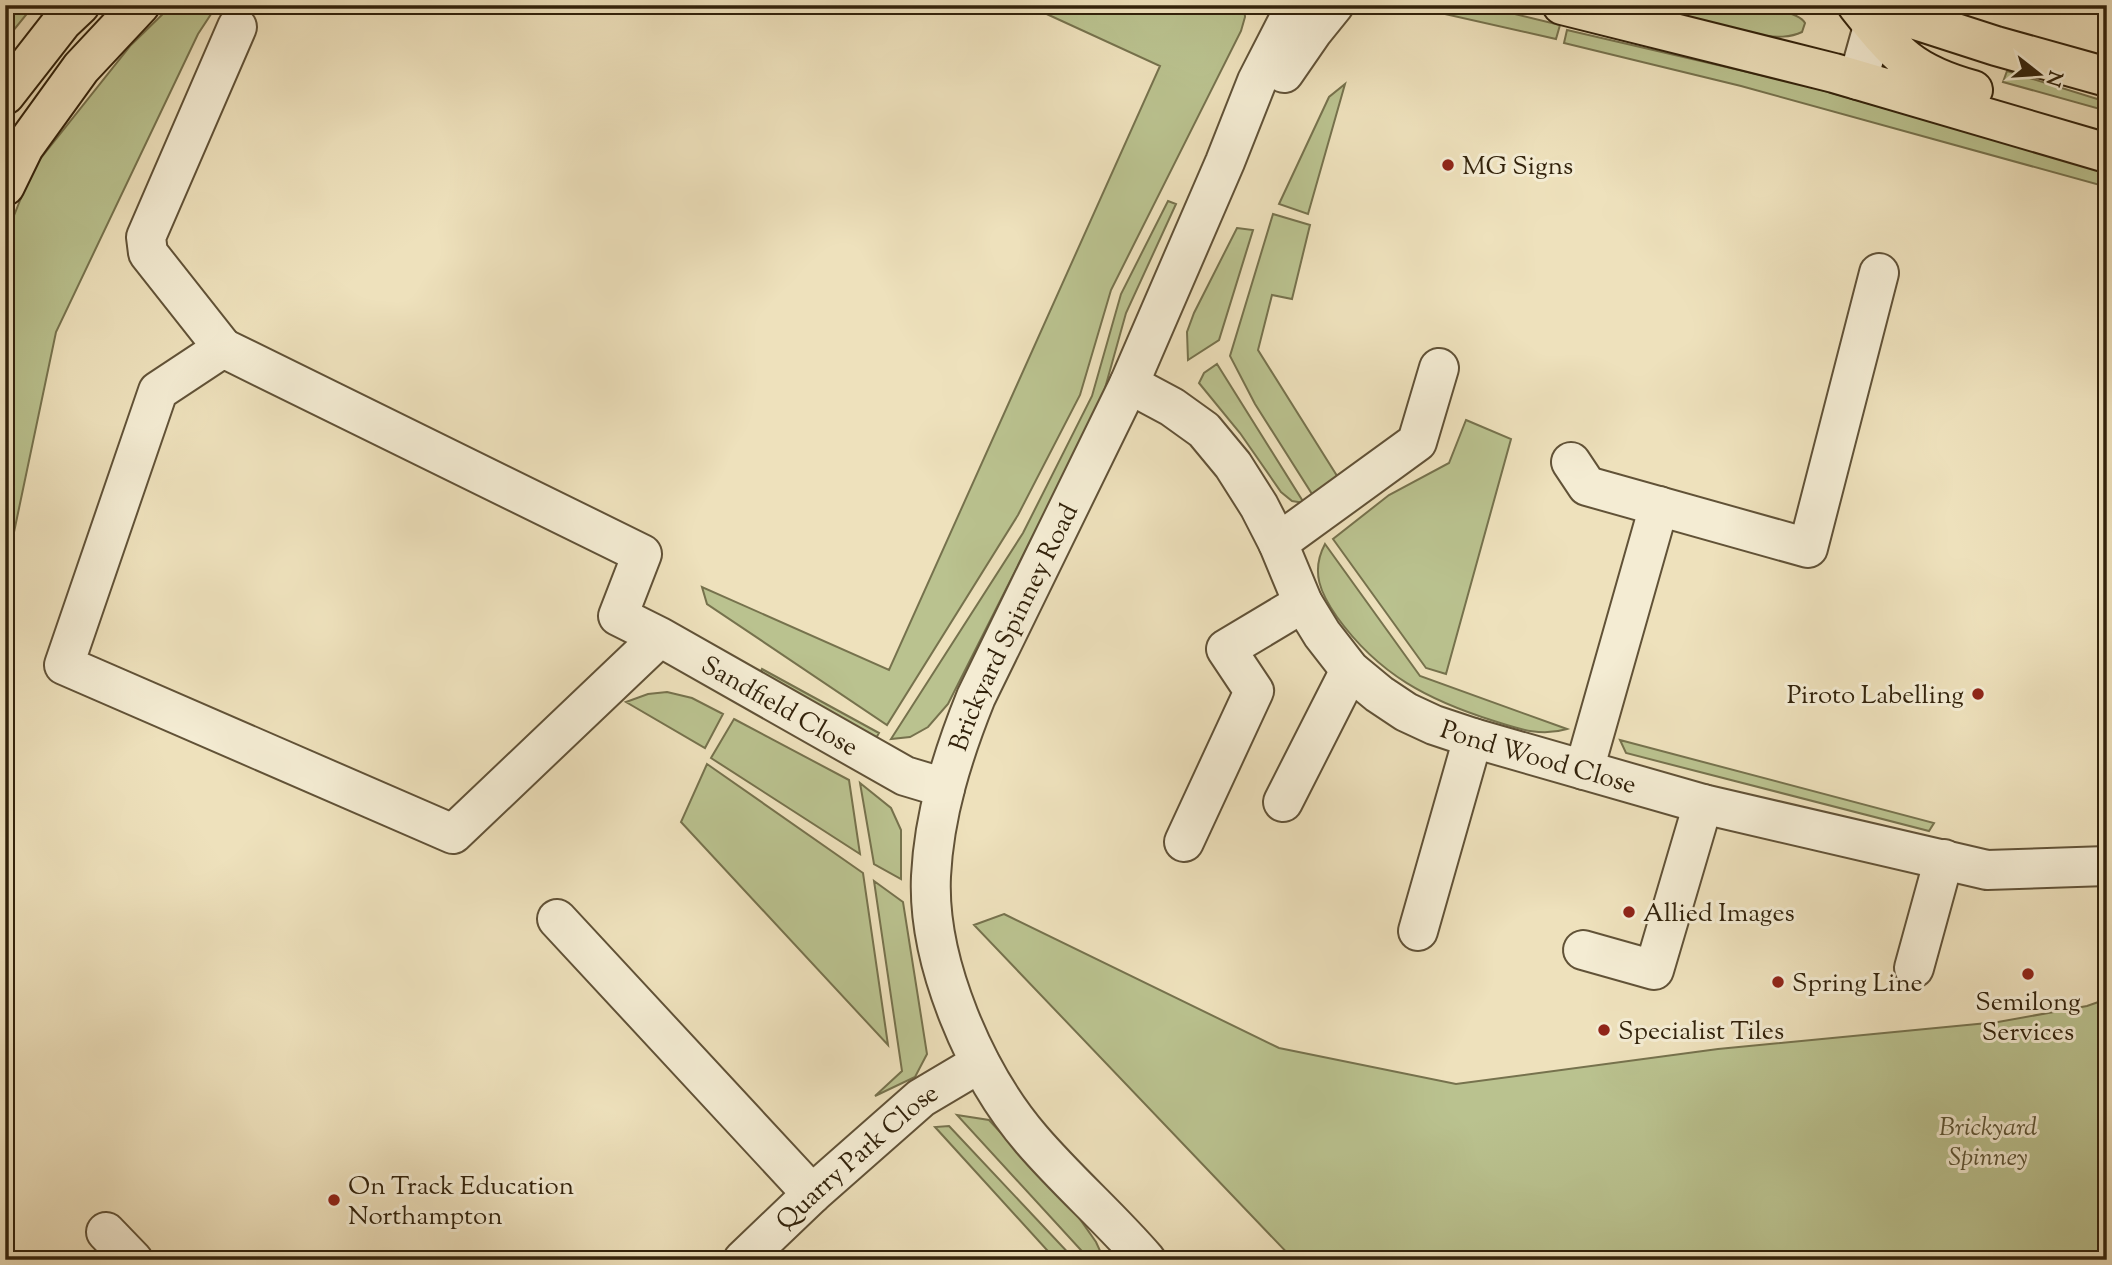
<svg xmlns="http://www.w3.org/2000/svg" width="2112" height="1265" viewBox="0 0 2112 1265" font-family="'Sorts Mill Goudy',serif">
  <rect width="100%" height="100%" fill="#eee1bc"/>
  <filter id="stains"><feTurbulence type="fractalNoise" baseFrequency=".00286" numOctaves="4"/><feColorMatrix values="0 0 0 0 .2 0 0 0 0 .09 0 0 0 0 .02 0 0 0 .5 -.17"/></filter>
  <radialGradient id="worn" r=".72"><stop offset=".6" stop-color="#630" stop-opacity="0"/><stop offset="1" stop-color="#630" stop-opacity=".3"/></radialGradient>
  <path fill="#bac28f" stroke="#76724d" stroke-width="2" d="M5 5H34L5 41Z
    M172 5H217L198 34 56 332 5 575V238L33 168 131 45Z
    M1027 5H1244L1245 17 1241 31 1111 290 1080 395 1018 515 887 725 707 604 702 587 889 670 1160 66Z
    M1405 5H1478L1560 25 1556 39Z
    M1641 5C1669 5 1793 0 1805 23L1802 32C1790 38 1776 37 1763 36Z
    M1567 30 1804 85 2107 172V187L1741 86 1564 43Z
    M2007 71 2107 102V111L2003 82Z
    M1345 84 1308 214 1279 204 1329 97Z
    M1168 201 1176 204 1126 313 1102 399 948 704 928 727 910 737 891 739 1023 533 1092 396 1121 294Z
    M1273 214 1310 225 1292 299 1272 295 1258 350 1344 487 1319 505 1255 404 1230 356Z
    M1237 228 1253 230 1219 340 1188 360 1187 332 1194 313Z
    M1217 364 1304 503 1292 501 1281 492 1240 433 1199 383 1204 373Z
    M1466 420 1511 439 1446 674 1426 668 1333 539 1389 495 1449 463Z
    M1325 544 1420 676 1567 729C1541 737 1519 729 1494 721 1428 700 1379 675 1337 617 1321 594 1310 572 1325 544Z
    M762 669 879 733 875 740 758 677Z
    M667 692 692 698 723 714 705 748 626 702 648 694Z
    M734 719 849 780 860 854 711 758Z
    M1620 740 1934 823 1929 831 1626 753Z
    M707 764 863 873 888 1045 681 822Z
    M860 783 891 808 901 830V879L874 864Z
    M874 881 903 902 927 1054 915 1077 875 1096 902 1071Z
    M1004 914 1279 1048 1456 1084 1718 1049 1998 1022 2087 1006 2107 999V1260H1294L974 925Z
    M957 1115 989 1120 1077 1215 1096 1242 1102 1255 1097 1260H1090Z
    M949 1126 1075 1260H1056L935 1127Z"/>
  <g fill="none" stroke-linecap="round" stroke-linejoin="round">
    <defs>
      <g id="minor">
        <path d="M1284 73 1313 31 1334 5"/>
        <path d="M1858 80 1879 5"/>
        <path d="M223 348 148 253 146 237 237 27"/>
        <path id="s1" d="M1129 384 1172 407 1204 430 1233 465 1259 506 1278 543 1303 603 1322 634 1350 670 1379 694 1406 712 1434 725 1473 738 1703 804 1987 870 2107 866"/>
        <path d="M1571 462 1587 486 1808 548 1879 273"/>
        <path d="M1278 543 1417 442 1439 368"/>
        <path id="s2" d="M660 637 453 834 64 665 158 391 223 348 642 554 618 616 660 637 905 776 945 788"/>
        <path d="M1584 770 1659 506"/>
        <path d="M1283 802 1350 670"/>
        <path d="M1184 842 1254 691 1226 649 1303 603"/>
        <path d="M557 919 812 1194"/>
        <path d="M1418 931 1473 738"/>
        <path d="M1583 950 1654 970 1703 804"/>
        <path d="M1914 968 1944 859"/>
        <path d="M106 1232 133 1260"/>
        <path id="s3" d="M743 1260 812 1194 921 1098 980 1063"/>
        <path id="s4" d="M1146 1260C1110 1218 1068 1182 1032 1140 976 1075 927 963 931 876 934 814 953 754 976 697L1129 384 1225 162 1257 81 1296 5"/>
      </g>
      <path id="major" d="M1562 5 1834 73 2107 153
        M1857 5C1896 54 1911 73 1973 90
        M1869 5 1996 46 2107 77
        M5 95 62 22 80 5
        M5 186 24 147 81 68 140 5"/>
    </defs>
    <use href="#minor" stroke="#615237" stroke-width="42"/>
    <use href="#major" stroke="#32220b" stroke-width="42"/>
    <use href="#minor" stroke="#f4ecd3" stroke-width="38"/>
    <use href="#major" stroke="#eee1bc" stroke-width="38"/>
  </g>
  <g fill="#8f2418" stroke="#f4ecd3" stroke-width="2.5">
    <circle cx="1448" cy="165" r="7"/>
    <circle cx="1978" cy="694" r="7"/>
    <circle cx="1629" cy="912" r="7"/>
    <circle cx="2028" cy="974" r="7"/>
    <circle cx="1778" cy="982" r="7"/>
    <circle cx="1604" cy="1030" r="7"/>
    <circle cx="334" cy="1200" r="7"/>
  </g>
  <g text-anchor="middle" stroke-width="6" stroke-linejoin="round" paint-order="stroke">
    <g font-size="26" fill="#32220b" stroke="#f4ecd3" text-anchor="start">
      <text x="1462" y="174">MG Signs</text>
      <text x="1964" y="703" text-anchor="end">Piroto Labelling</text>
      <text x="1643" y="921">Allied Images</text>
      <text x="1792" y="991">Spring Line</text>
      <text x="2028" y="1010" text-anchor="middle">Semilong<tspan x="2028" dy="30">Services</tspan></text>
      <text x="1618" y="1039">Specialist Tiles</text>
      <text x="348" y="1194">On Track Education<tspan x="348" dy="30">Northampton</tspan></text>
    </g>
    <g font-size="26" fill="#32220b" stroke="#f4ecd3">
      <text dy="9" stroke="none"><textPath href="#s4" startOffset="718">Brickyard Spinney Road</textPath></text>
      <text dy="9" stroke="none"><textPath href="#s2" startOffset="1796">Sandfield Close</textPath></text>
      <text dy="9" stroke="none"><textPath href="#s1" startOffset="581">Pond Wood Close</textPath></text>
      <text dy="9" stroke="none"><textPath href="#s3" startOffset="154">Quarry Park Close</textPath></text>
    </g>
    <g font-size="26" font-style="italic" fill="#5b5233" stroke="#f4ecd3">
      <text x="1988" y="1135">Brickyard<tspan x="1988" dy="30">Spinney</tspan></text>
    </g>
  </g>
  <rect width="2112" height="1265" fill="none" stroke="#eee1bc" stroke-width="28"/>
  <rect x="7" y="7" width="2098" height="1251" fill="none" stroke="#32220b" stroke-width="3.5"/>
  <rect x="14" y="14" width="2084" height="1237" fill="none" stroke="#32220b" stroke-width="2"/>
  <g transform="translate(2039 74) rotate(107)" stroke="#f4ecd3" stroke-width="5" paint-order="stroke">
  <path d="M0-5L12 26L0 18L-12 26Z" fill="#32220b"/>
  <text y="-10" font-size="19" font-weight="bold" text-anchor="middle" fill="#32220b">N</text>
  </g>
  <rect width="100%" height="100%" filter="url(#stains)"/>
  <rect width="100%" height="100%" fill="url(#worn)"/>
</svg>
